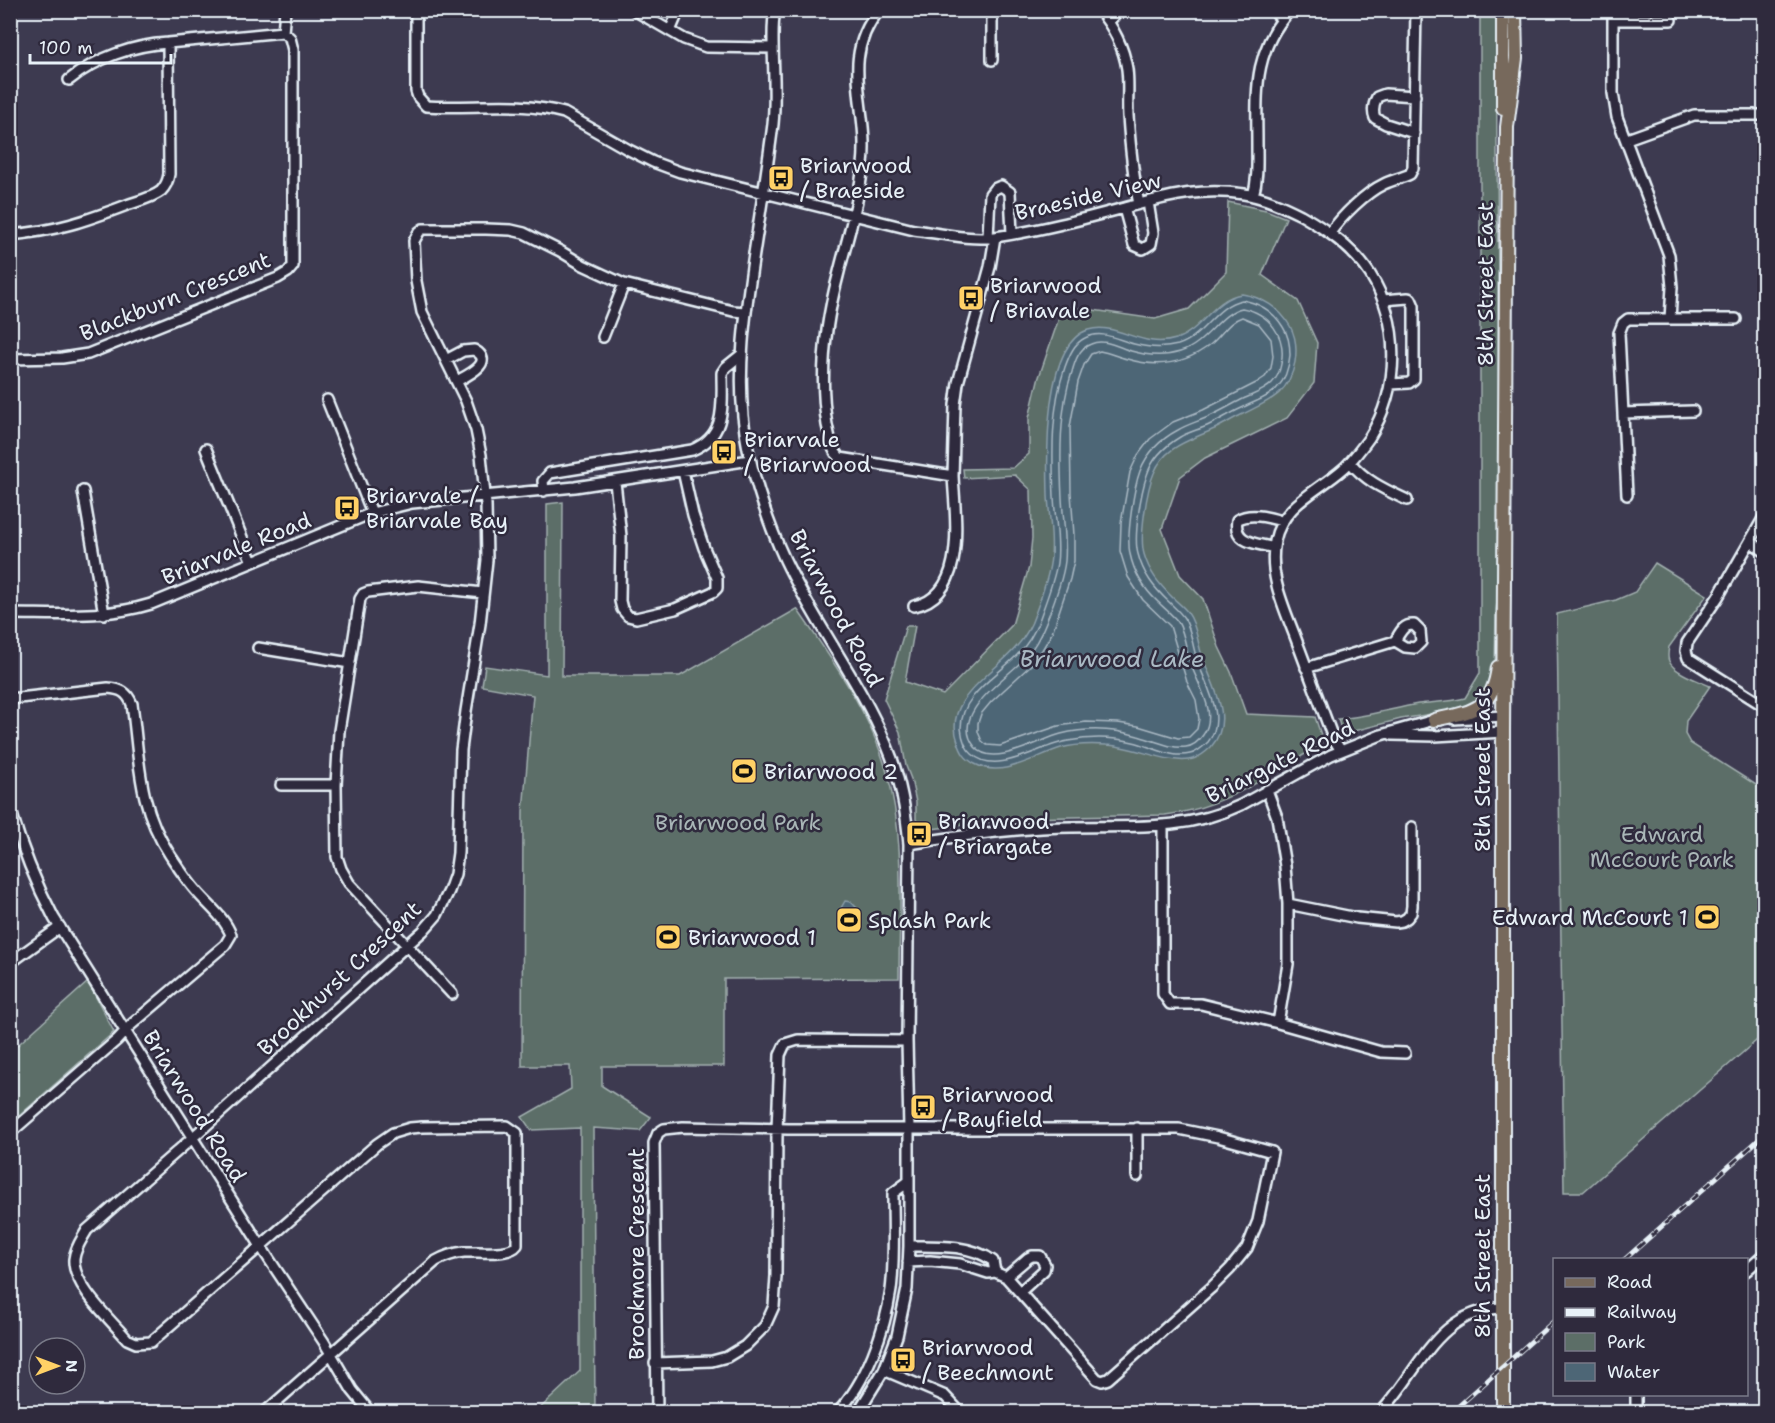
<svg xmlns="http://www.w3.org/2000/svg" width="1775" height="1423" viewBox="0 0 1775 1423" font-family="'Shantell Sans',sans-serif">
  <rect width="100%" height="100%" fill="#3d3a50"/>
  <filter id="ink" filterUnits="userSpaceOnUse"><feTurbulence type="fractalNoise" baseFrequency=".0167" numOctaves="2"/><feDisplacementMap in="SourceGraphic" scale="12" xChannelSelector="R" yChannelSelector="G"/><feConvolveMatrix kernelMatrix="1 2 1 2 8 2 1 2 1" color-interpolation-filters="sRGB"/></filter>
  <g filter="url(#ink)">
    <path fill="#5c6e67" stroke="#a2b0b0" stroke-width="1.5" d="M1480 11H1496L1500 577 1496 610 1495 667 1489 692 1468 708 1401 719 1346 733 1341 729 1338 719C1366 717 1391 709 1418 704 1434 702 1450 702 1465 698L1480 673Z
      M1228 202 1266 210 1286 218 1262 275 1298 301 1317 343 1314 383 1287 418 1205 458 1180 477 1162 529 1180 575 1203 599 1219 647 1231 672 1246 714 1315 717 1322 738 1320 745C1271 774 1223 809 1165 815L1022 818 931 829 919 825 916 819V802L911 779 906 766 900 732 884 699 906 626H915L905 682 943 695 1012 625 1029 567 1032 538 1031 490 1015 475 964 478 963 469 1013 468 1029 454V418L1038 380 1060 315 1072 307 1155 319 1189 309 1226 272Z
      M563 502 562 676H680L797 609C831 658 869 711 886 769 906 836 899 909 899 978L724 979V1066H602V1086L651 1117 640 1131 593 1128 595 1412H536L580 1371V1128L531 1130 522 1117 571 1089 570 1066H522L523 811 533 695 482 686 485 666 547 675V504Z
      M1655 563 1707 595 1669 647C1668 652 1667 657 1669 661 1673 672 1699 681 1710 686L1686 721 1685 734 1690 743 1764 790V1034L1583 1192H1564L1557 614 1616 600 1635 592Z
      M88 982 114 1032 11 1123V1051Z"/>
    <path fill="#4d6676" stroke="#8b9eaa" stroke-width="1.5" d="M1242 294C1262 297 1280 308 1290 326 1296 337 1297 350 1295 362 1289 396 1266 402 1239 416 1230 420 1222 426 1212 430 1189 441 1165 446 1154 473 1147 489 1139 537 1144 554 1149 572 1159 584 1172 597 1177 602 1184 607 1188 613 1197 625 1197 642 1202 655 1211 684 1236 719 1211 747 1206 752 1200 757 1193 759 1172 766 1131 745 1106 745 1091 744 1076 744 1061 748 1035 756 1002 779 975 764 965 759 961 752 958 742 942 699 994 674 1017 646 1025 637 1031 626 1035 614 1041 598 1050 573 1051 556 1053 536 1049 516 1048 496 1047 458 1043 344 1088 330 1117 321 1142 350 1176 339 1203 330 1213 298 1242 294Z
      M845 901 851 902 857 908 858 931H841V908Z"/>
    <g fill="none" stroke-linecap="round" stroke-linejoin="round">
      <path stroke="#aab9c4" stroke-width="1.5" d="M1242 300C1259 303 1274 312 1283 327 1289 336 1290 345 1290 355 1289 366 1285 380 1277 388 1270 397 1256 401 1246 406 1232 412 1220 420 1207 426 1198 430 1188 432 1180 437 1165 446 1152 459 1147 475 1141 492 1133 537 1138 554 1143 574 1154 588 1169 602 1174 607 1180 612 1184 618 1192 630 1192 646 1197 659 1205 685 1228 717 1208 742 1203 747 1197 753 1190 754 1172 759 1151 746 1133 742 1112 737 1090 737 1068 741 1040 745 997 777 972 754 965 748 962 738 961 728 961 695 996 677 1017 655 1027 645 1035 632 1040 618 1046 601 1054 581 1057 563 1060 541 1055 519 1054 497 1052 454 1051 408 1065 367 1069 356 1074 343 1085 338 1102 329 1118 340 1134 344 1149 348 1163 349 1178 345 1204 337 1215 305 1242 300Z
        M1242 308C1269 313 1287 336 1281 364 1280 370 1277 378 1272 383 1265 391 1251 395 1241 400 1231 405 1221 411 1210 416 1200 421 1188 424 1178 430 1161 439 1147 453 1140 471 1134 487 1126 537 1130 554 1134 573 1144 589 1158 602 1164 608 1173 615 1178 622 1185 634 1186 650 1190 662 1197 684 1219 713 1203 735 1199 741 1193 746 1186 747 1171 749 1153 740 1138 736 1114 729 1086 728 1061 734 1040 739 993 769 975 747 948 714 1006 679 1025 658 1034 648 1041 635 1046 622 1053 605 1063 579 1065 561 1067 540 1063 519 1062 498 1060 458 1059 410 1072 372 1075 361 1079 348 1091 344 1104 338 1118 347 1131 351 1148 356 1164 357 1180 352 1207 344 1219 313 1242 308Z
        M1242 317 1259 324 1271 339 1273 356 1271 368 1265 377 1256 383 1203 410 1173 422 1150 439 1138 455 1130 472 1121 523 1120 551 1128 577 1143 600 1170 626 1187 682 1196 700 1199 719 1197 729 1189 737 1178 738 1138 726 1118 723 1086 722 1058 726 1000 746 987 745 982 741 978 732V723L981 714 991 702 1031 665 1042 650 1052 633 1070 579 1074 561V535L1071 493 1070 427 1078 382 1084 365 1091 354 1100 351C1110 353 1118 357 1127 359 1157 368 1186 364 1211 344 1221 336 1229 321 1242 317Z"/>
      <defs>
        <path id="minor" d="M416 10V91L418 97 426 106C471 109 520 100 564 113L629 150 653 162 680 172 914 230C938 233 972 241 995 237 1038 231 1083 219 1124 208 1167 197 1199 187 1244 194 1264 197 1283 206 1301 215 1327 230 1353 248 1370 274 1401 323 1400 389 1369 438 1361 449 1353 460 1343 469 1318 491 1282 505 1275 541 1268 575 1284 607 1296 639 1308 672 1321 705 1333 738L1341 751
          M634 10 684 39 706 47 773 48
          M775 10C773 19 773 28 773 38 773 66 776 95 773 124 767 172 759 220 752 267 745 317 738 366 743 416 747 461 766 519 785 560 815 624 860 681 887 746 900 776 906 811 909 844L907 1041 909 1129V1246L907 1289 897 1336 884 1370 858 1412
          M879 10C838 61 870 107 863 165 859 202 847 239 838 276 825 325 819 375 827 425 830 437 831 450 840 458L953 476 955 405 958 383 990 267 995 237
          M992 10V60
          M1099 10C1113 26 1124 48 1127 69 1129 84 1127 100 1128 116 1130 145 1133 175 1139 204
          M1273 10 1282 20
          M1613 10V93L1617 117 1669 255 1672 287 1670 319
          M1613 20H1671
          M1109 21 1120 10
          M670 31 679 10
          M283 32 285 10
          M69 80C96 58 133 45 168 43
          M1414 133 1386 124 1375 118C1372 111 1373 105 1377 97L1385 94 1415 96
          M1627 139 1694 115H1764
          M1253 196C1258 179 1257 163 1257 145 1257 93 1252 53 1290 10
          M1124 208 1134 245 1143 249 1151 244 1153 233 1148 202
          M1330 233C1342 216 1365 193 1384 184 1392 180 1402 178 1410 174L1413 168 1416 10
          M10 235C56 231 85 221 127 205 138 201 152 198 161 191 166 186 168 181 169 174L168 43 283 32 290 38 293 50V266L288 272 278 278 88 354 62 358 10 359
          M988 238 990 194 994 189 1001 186 1010 192 1012 234
          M1383 300 1408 298 1411 299 1414 306V379L1409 383 1391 384
          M603 337 624 284
          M446 360 463 351 474 350C496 362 468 375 457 381
          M327 400 372 513
          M1623 413 1693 411
          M206 449 252 562
          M1350 462C1365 481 1386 490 1407 500
          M615 482 621 536 620 601 622 609 628 616 636 618 675 609 713 592 717 588V578L704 548 693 515 683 471
          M83 491 104 614
          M544 491 543 481 550 473 692 450C727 436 722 405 722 373L726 367 741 355
          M1627 495 1619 333 1623 323 1628 319H1736
          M1764 517 1718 597 1687 643 1686 651 1688 658 1764 706
          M1750 541 1764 551
          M1274 548C1256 543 1233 543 1237 520 1250 512 1268 517 1281 521
          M914 606C968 595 955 516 953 476
          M10 614C58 614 106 618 151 604L372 513 412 503 575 487 750 460
          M258 648 350 663
          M1306 668 1395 641 1405 647 1415 648 1421 642 1420 631 1414 625C1403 624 1400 633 1395 641
          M10 699 108 688C121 689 127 692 132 704 140 760 137 805 170 855 178 867 187 881 197 892 209 906 225 918 231 935L225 945 131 1025 117 1040 10 1133
          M1454 719 1503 716
          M1392 735 1435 736 1503 732
          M281 785H336
          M10 808C21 846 35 882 54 918L267 1256 324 1342 352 1390 370 1412
          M1163 827V994L1170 1004H1201L1278 1023 1288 964V904L1285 866 1277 817 1267 790
          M909 844C952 837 997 831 1042 828 1111 823 1176 836 1241 805L1331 755 1381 735 1434 720H1440
          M1288 904 1357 918 1396 922 1402 921 1407 918 1411 913 1412 906V827
          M10 963 60 927
          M452 994 349 883 341 869 337 857 336 785 339 731 360 599 363 594 368 592 418 586 483 593
          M1278 1023 1381 1052 1405 1053
          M1137 1176V1128
          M909 1246C935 1246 971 1244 993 1261L995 1272
          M1746 1271 1764 1255
          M1006 1277 1028 1258 1032 1256H1040L1045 1265 1044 1270 1020 1292
          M655 1363 712 1361 727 1357 745 1346 765 1326 774 1306 776 1276 777 1129 780 1055 785 1044 798 1040 907 1041
          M884 1370 945 1396 960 1412
          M265 1412 436 1261C445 1256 455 1253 464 1252 478 1251 509 1256 517 1245V1133L507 1126 422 1127 410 1128 393 1133 377 1144 151 1342 136 1343 127 1339C111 1320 72 1285 74 1259 75 1248 82 1239 87 1230L181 1148 423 931 437 915 449 891 455 874 458 853 461 750 466 711 480 624 487 560 486 505 481 455 476 430 466 401 422 312 416 281 414 241 419 232 423 229H486L511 230 524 233 560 251 583 265 624 284 733 311 745 312
          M657 1412 654 1143 658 1133 664 1129 683 1127 788 1129H1179L1218 1137 1272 1152 1258 1221 1247 1248 1230 1269 1211 1288 1108 1379 1102 1381 1097 1379 1006 1277 995 1272 988 1273 960 1264 930 1261 908 1262
          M838 1412C866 1382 885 1331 891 1290 895 1258 893 1225 893 1193L908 1182
          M1381 1412C1419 1372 1437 1310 1503 1308
          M1636 1412V1394"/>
        <path id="major" d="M1503 10V108
          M1434 720C1470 712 1493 711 1498 667
          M1503 1412V732L1507 127 1516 58 1515 10"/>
      </defs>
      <use href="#minor" stroke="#e8f1f8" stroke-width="14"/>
      <use href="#major" stroke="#e8f1f8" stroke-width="16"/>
      <use href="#minor" stroke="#2f2a3d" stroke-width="9"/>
      <use href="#major" stroke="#77695c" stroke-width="12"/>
      <defs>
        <path id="rail" d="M1624 1260 1764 1135
          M1452 1412 1554 1321"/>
      </defs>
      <use href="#rail" stroke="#e8f1f8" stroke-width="5"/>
      <use href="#rail" stroke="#2f2a3d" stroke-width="3" stroke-dasharray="9" stroke-linecap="butt"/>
    </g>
  </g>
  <defs>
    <symbol id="bus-square" viewBox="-11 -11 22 22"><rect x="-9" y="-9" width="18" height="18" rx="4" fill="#ffd166" stroke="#2f2a3d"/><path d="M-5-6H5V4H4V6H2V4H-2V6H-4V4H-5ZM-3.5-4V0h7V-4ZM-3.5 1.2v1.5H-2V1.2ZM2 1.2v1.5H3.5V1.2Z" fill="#111"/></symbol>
    <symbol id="stadium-square" viewBox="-11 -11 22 22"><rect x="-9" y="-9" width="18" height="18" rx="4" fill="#ffd166" stroke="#2f2a3d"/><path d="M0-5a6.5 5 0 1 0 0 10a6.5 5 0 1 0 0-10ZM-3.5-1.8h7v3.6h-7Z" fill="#111"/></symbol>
  </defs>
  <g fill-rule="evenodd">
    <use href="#bus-square" x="766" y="163" width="30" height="30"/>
    <use href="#bus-square" x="956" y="283" width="30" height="30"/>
    <use href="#bus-square" x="709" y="437" width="30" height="30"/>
    <use href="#bus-square" x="332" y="493" width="30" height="30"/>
    <use href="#stadium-square" x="729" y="756" width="30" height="30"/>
    <use href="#bus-square" x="904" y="819" width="30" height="30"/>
    <use href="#stadium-square" x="1692" y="902" width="30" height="30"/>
    <use href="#stadium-square" x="834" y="905" width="30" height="30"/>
    <use href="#stadium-square" x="653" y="922" width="30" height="30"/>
    <use href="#bus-square" x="908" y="1092" width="30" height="30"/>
    <use href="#bus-square" x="888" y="1345" width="30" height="30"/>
  </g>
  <g text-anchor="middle" stroke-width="5" stroke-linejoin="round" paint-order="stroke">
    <g font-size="22" fill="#e8f1f8" stroke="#2f2a3d" text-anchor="start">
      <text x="800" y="173">Briarwood<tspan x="800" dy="25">/ Braeside</tspan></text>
      <text x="990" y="293">Briarwood<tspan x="990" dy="25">/ Briavale</tspan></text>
      <text x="744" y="447">Briarvale<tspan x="744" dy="25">/ Briarwood</tspan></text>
      <text x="366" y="503">Briarvale /<tspan x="366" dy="25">Briarvale Bay</tspan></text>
      <text x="764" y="779">Briarwood 2</text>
      <text x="938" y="829">Briarwood<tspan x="938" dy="25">/ Briargate</tspan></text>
      <text x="1688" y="925" text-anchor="end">Edward McCourt 1</text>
      <text x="868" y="928">Splash Park</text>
      <text x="688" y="945">Briarwood 1</text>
      <text x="942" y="1102">Briarwood<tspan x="942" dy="25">/ Bayfield</tspan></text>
      <text x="922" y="1355">Briarwood<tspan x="922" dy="25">/ Beechmont</tspan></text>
    </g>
    <g font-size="22" fill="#e8f1f8" stroke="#2f2a3d">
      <text transform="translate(1088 196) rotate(-13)" y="8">Braeside View</text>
      <text transform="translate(1485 284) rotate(-90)" y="8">8th Street East</text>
      <text transform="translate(175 296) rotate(-22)" y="8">Blackburn Crescent</text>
      <text transform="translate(236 548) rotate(-22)" y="8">Briarvale Road</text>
      <text transform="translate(837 608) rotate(62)" y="8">Briarwood Road</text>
      <text transform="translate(1280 761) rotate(-26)" y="8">Briargate Road</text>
      <text transform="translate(1482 770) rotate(-90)" y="8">8th Street East</text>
      <text transform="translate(339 978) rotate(-43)" y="8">Brookhurst Crescent</text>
      <text transform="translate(195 1106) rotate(58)" y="8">Briarwood Road</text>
      <text transform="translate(636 1254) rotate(-90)" y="8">Brookmore Crescent</text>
      <text transform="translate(1482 1256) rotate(-90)" y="8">8th Street East</text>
    </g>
    <g font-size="22" fill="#a9b6b7" stroke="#2f2a3d">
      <text x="738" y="830">Briarwood Park</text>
      <text x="1662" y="842">Edward<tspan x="1662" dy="25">McCourt Park</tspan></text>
    </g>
    <g font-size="24" font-style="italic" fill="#aab9c4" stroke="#2f2a3d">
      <text x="1112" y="667">Briarwood Lake</text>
    </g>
  </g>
  <rect width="1775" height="1423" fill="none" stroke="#2f2a3d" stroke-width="36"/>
  <rect x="18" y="18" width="1739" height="1387" fill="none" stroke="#e8f1f8" stroke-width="2" filter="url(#ink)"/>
  <rect x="1553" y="1258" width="195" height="138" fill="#2f2a3d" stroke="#797a88" stroke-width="1.5"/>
  <rect x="1565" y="1278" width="30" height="9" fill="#77695c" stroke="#797a88" stroke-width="1.5"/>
  <text x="1607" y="1288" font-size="18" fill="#e8f1f8">Road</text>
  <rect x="1565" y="1308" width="30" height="9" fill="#e8f1f8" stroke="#797a88" stroke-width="1.5"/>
  <text x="1607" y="1318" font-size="18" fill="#e8f1f8">Railway</text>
  <rect x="1565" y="1333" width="30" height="18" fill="#5c6e67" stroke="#797a88" stroke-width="1.5"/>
  <text x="1607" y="1348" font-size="18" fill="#e8f1f8">Park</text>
  <rect x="1565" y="1363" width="30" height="18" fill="#4d6676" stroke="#797a88" stroke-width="1.5"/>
  <text x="1607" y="1378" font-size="18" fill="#e8f1f8">Water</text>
  <g transform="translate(57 1366) rotate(90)"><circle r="28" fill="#2f2a3d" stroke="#797a88" stroke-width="1.5"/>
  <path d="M0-4.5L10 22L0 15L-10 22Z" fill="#ffd166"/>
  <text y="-9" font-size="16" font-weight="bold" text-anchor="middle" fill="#e8f1f8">N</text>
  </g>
  <path d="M30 54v9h141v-9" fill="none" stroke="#e8f1f8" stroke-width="3"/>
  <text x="39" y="54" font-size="18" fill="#e8f1f8" stroke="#2f2a3d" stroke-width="4.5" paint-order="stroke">100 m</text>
</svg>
